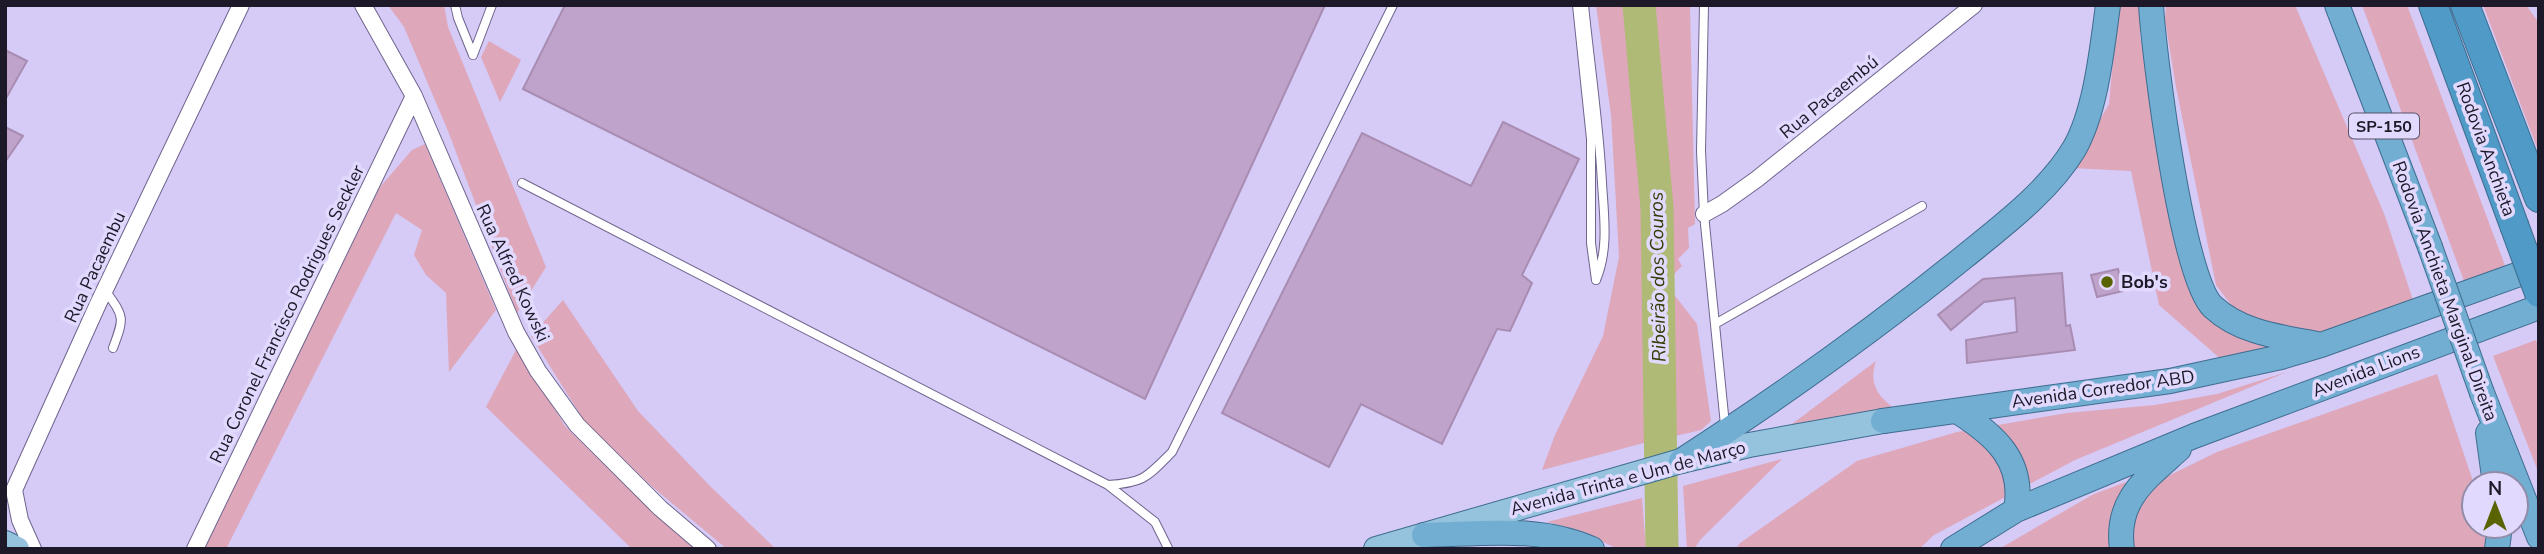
<svg xmlns="http://www.w3.org/2000/svg" width="2544" height="554" viewBox="0 0 2544 554" font-family="'Nunito Sans',sans-serif">
  <rect width="100%" height="100%" fill="#d6caf7"/>
  <path fill="#dea7ba" d="M388 5H444L448 27 546 267 517 313 448 131 404 27Z
    M1596 5H1631L1634 15 1647 214 1655 440 1542 470 1555 435 1603 336 1619 257 1611 115Z
    M1643 5 1690 7 1695 224 1688 228 1689 248 1678 259 1682 266 1665 283 1697 324 1711 421 1701 430 1667 438 1661 214Z
    M2118 5H2140V36L2175 231 2242 337 2277 350 2223 361 2159 305 2131 171 2072 168 2109 104Z
    M2166 5H2295L2385 216 2415 306 2321 334 2282 332 2235 310 2216 285 2176 87 2165 20Z
    M2362 5H2407L2506 268 2464 281Z
    M2483 5H2526L2539 23V153Z
    M489 41 521 60 500 102 481 57Z
    M425 144 496 310 449 372 446 293 426 275 414 255 422 230 396 213 226 549H202L380 187 412 150Z
    M563 300 638 411 711 487 776 549H727L649 484 583 419 531 336Z
    M2536 340 2539 348V474L2493 356Z
    M517 348 565 426 653 513 695 549H632L486 407Z
    M1876 361C1869 382 1876 394 1892 407L1780 433Z
    M2287 372 2075 460 1934 535 1919 549H1736L1740 543 1857 461 1957 432 2067 413 2155 405 2217 394Z
    M2437 374 2474 484V526H2486L2489 536 2488 549H2132V522L2141 500 2160 480 2217 452Z
    M1782 459 1701 539 1694 549H1687L1683 486Z
    M2126 482 2110 530 2113 549H1999L2092 495Z
    M1642 498 1646 549H1618L1578 530 1547 522Z"/>
  <g fill="none" stroke-linecap="round" stroke-linejoin="round">
    <path stroke="#aeba75" stroke-width="33" d="M1639 5 1657 208 1662 549"/>
  </g>
  <path fill="#bfa3ca" stroke="#a88cb2" stroke-width="2" d="M565 5H1325L1145 399 523 89Z
    M5 50 27 61 5 100Z
    M1503 122 1579 159 1522 275 1532 283 1510 331 1497 329 1442 444 1361 404 1329 467 1222 413 1362 133 1471 186Z
    M5 127 23 136 5 162Z
    M2118 269 2123 291 2097 297 2091 275Z
    M2062 273 2066 326 2070 325 2075 350 1967 363 1966 340 2017 332 2015 298 1984 302 1951 330 1938 315 1983 279Z"/>
  <g fill="none" stroke-linecap="round" stroke-linejoin="round">
    <defs>
      <path id="service" d="M455 5 458 18 473 55
        M1577 5 1591 139V243L1596 280
        M1584 5C1590 65 1599 124 1602 183 1604 216 1609 249 1596 280
        M1704 5 1701 151 1704 214 1725 425
        M473 55 492 5
        M522 183 1108 485
        M105 290C124 317 125 316 113 348
        M1715 324 1922 206
        M1168 548 1155 522 1108 485C1144 483 1147 477 1172 452L1393 5"/>
      <path id="minor" d="M363 5 414 96 516 332 538 371 577 425 660 508 708 549
        M1704 214 1722 204 1757 179 1974 5
        M33 549 20 520 14 490 98 304 241 5
        M195 549 414 96"/>
      <path id="primary" d="M5 543 17 549
        M1376 549 1681 461 1749 445 1883 421"/>
      <path id="trunk" d="M2151 5C2154 55 2182 279 2213 307 2241 333 2281 337 2317 344
        M2337 5 2430 247
        M2482 393 2539 537
        M1957 411C1995 435 2025 461 2016 510
        M1883 421 2170 381 2281 357 2321 345 2539 267
        M2488 433 2495 484
        M1681 461C1778 398 1874 330 1964 257 2002 226 2049 191 2074 149 2096 111 2102 49 2108 5
        M1424 535C1480 534 1539 525 1592 549
        M1953 549 2016 510 2194 436 2539 307
        M2122 549C2115 500 2146 479 2179 449
        M2497 549 2500 526"/>
      <path id="motorway" d="M2433 5 2514 225
        M2465 5 2539 198"/>
    </defs>
    <use href="#service" stroke="#6f658d" stroke-width="10"/>
    <use href="#minor" stroke="#6f658d" stroke-width="18"/>
    <use href="#primary" stroke="#3e6d8f" stroke-width="26"/>
    <use href="#trunk" stroke="#3e6d8f" stroke-width="26"/>
    <use href="#motorway" stroke="#3e6d8f" stroke-width="30"/>
    <use href="#service" stroke="#fff" stroke-width="8"/>
    <use href="#minor" stroke="#fff" stroke-width="16"/>
    <use href="#primary" stroke="#95c2dd" stroke-width="24"/>
    <use href="#trunk" stroke="#72aed2" stroke-width="24"/>
    <use href="#motorway" stroke="#4f9ac6" stroke-width="28"/>
    <defs>
      <path id="trunk-bridge" d="M2430 247 2482 393"/>
      <path id="motorway-bridge" d="M2514 225 2539 293"/>
    </defs>
    <use href="#trunk-bridge" stroke="#3e6d8f" stroke-width="26" stroke-linecap="butt"/>
    <use href="#motorway-bridge" stroke="#3e6d8f" stroke-width="30" stroke-linecap="butt"/>
    <use href="#trunk-bridge" stroke="#72aed2" stroke-width="24"/>
    <use href="#motorway-bridge" stroke="#4f9ac6" stroke-width="28"/>
  </g>
  <circle fill="#596302" stroke="#e2d9fe" stroke-width="2.5" cx="2107" cy="282" r="7"/>
  <g text-anchor="middle" stroke-width="7" stroke-linejoin="round" paint-order="stroke">
    <rect fill="#e2d9fe" stroke="#585369" stroke-width="2" x="2349" y="113.5" width="70" height="25" rx="5"/>
    <g font-size="16" font-weight="bold" fill="#1d1929">
      <text x="2384" y="132">SP-150</text>
    </g>
    <g font-size="18" fill="#1d1929" stroke="#e2d9fe">
      <text transform="translate(1829 97) rotate(-39)" y="6">Rua Pacaembú</text>
      <text transform="translate(2486 149) rotate(70)" y="6">Rodovia Anchieta</text>
      <text transform="translate(95 267) rotate(-65)" y="6">Rua Pacaembu</text>
      <text transform="translate(513 273) rotate(65)" y="6">Rua Alfred Kowski</text>
      <text transform="translate(2445 291) rotate(70)" y="6">Rodovia Anchieta Marginal Direita</text>
      <text transform="translate(287 314) rotate(-64)" y="6">Rua Coronel Francisco Rodrigues Seckler</text>
      <text transform="translate(2366 371) rotate(-21)" y="6">Avenida Lions</text>
      <text transform="translate(2103 389) rotate(-8)" y="6">Avenida Corredor ABD</text>
      <text transform="translate(1628 478) rotate(-15)" y="6">Avenida Trinta e Um de Março</text>
    </g>
    <g font-size="18" font-weight="bold" fill="#1d1929" stroke="#e2d9fe" text-anchor="start">
      <text x="2121" y="288">Bob's</text>
    </g>
    <g font-size="19" font-style="italic" fill="#343b03" stroke="#e2d9fe">
      <text transform="translate(1657 277) rotate(-91)" y="7">Ribeirão dos Couros</text>
    </g>
  </g>
  <rect width="2544" height="554" fill="none" stroke="#1d1929" stroke-width="14"/>
  <g transform="translate(2495 505)"><circle r="33" fill="#e2d9fe" stroke="#938ca9" stroke-width="2"/>
  <path d="M0-5L12 26L0 18L-12 26Z" fill="#596302"/>
  <text y="-10" font-size="19" font-weight="bold" text-anchor="middle" fill="#1d1929">N</text>
  </g>
</svg>
